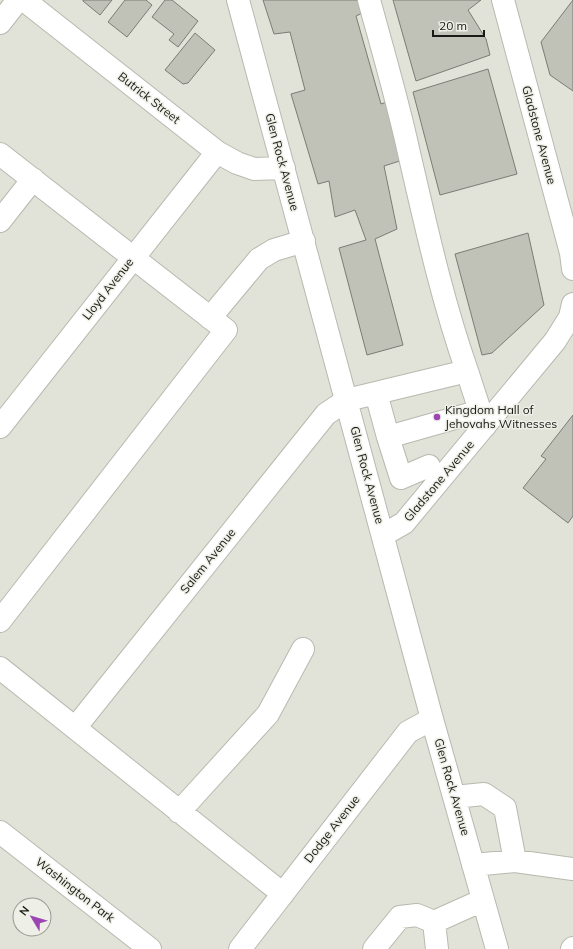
<svg xmlns="http://www.w3.org/2000/svg" width="573" height="949" viewBox="0 0 573 949" font-family="Mulish,sans-serif">
  <rect width="100%" height="100%" fill="#e1e2d8"/>
  <path fill="#c0c1b7" stroke="#7b7c74" d="M83 0H112L100 15 83 1Z
    M125 0H146L152 5 127 37 108 22Z
    M165 0H172L198 21 178 47 169 40 174 34 152 17Z
    M263 0H366L369 10 356 16 381 104 395 99 409 158 384 166 397 229 375 239 403 345 367 355 339 248 366 240 355 210 335 217 329 181 318 184 291 94 305 90 290 32 274 34Z
    M393 0H481L468 10 486 39 490 55 416 81Z
    M573 0V91L550 75 541 42Z
    M195 33 215 50 188 83 183 84 165 70Z
    M488 69 517 174 440 195 413 92Z
    M528 233 544 305 492 353 482 355 455 254Z
    M573 415V516L568 523 523 488 546 459 541 456Z"/>
  <g fill="none" stroke-linecap="round" stroke-linejoin="round">
    <defs>
      <path id="minor" d="M24 0 217 152 237 163 254 169 284 168
        M238 0 432 719 497 949
        M369 0C383 51 398 102 409 153 426 226 442 300 467 371
        M503 0 571 253 573 269
        M0 23 18 0
        M0 154 226 330 0 621
        M0 221 33 179
        M210 318 259 259 274 250 304 241
        M376 393 388 437 480 411
        M0 427 217 152
        M388 437 401 478 429 466
        M383 535 404 523 555 341 570 317 573 304
        M0 668 283 894
        M75 728 326 414 347 400 467 371 485 426
        M454 797 484 794 505 808 515 861
        M179 812 268 714 303 649
        M0 832 150 949
        M473 865 515 861 573 869
        M240 949 408 732 432 719
        M374 949 400 917 417 915 434 922
        M437 949 434 922 483 900"/>
      <path id="major" d="M572 949 573 948"/>
    </defs>
    <use href="#minor" stroke="#b8b9af" stroke-width="24"/>
    <use href="#major" stroke="#b8b9af" stroke-width="24"/>
    <use href="#minor" stroke="#fff" stroke-width="22"/>
    <use href="#major" stroke="#fff" stroke-width="22"/>
  </g>
  <circle fill="#9b46b3" stroke="#eeefe6" stroke-width="1.5" cx="437" cy="417" r="4"/>
  <g text-anchor="middle" stroke-width="3" stroke-linejoin="round" paint-order="stroke">
    <g font-size="12" fill="#191916" stroke="#eeefe6">
      <text transform="translate(149 98) rotate(38)" y="4">Butrick Street</text>
      <text transform="translate(539 135) rotate(75)" y="4">Gladstone Avenue</text>
      <text transform="translate(282 162) rotate(75)" y="4">Glen Rock Avenue</text>
      <text transform="translate(108 289) rotate(-52)" y="4">Lloyd Avenue</text>
      <text transform="translate(367 475) rotate(75)" y="4">Glen Rock Avenue</text>
      <text transform="translate(439 481) rotate(-50)" y="4">Gladstone Avenue</text>
      <text transform="translate(208 561) rotate(-51)" y="4">Salem Avenue</text>
      <text transform="translate(452 787) rotate(74)" y="4">Glen Rock Avenue</text>
      <text transform="translate(332 829) rotate(-52)" y="4">Dodge Avenue</text>
      <text transform="translate(75 890) rotate(38)" y="4">Washington Park</text>
    </g>
    <g font-size="12" fill="#191916" stroke="#eeefe6" text-anchor="start">
      <text x="445" y="414">Kingdom Hall of<tspan x="445" dy="14">Jehovahs Witnesses</tspan></text>
    </g>
  </g>
  <g transform="translate(32 917) rotate(308)"><circle r="19" fill="#eeefe6" stroke="#999993"/>
  <path d="M0-3L7 15L0 10L-7 15Z" fill="#9b46b3"/>
  <text y="-6" font-size="11" font-weight="bold" text-anchor="middle" fill="#191916">N</text>
  </g>
  <path d="M433 30v6h51v-6" fill="none" stroke="#191916" stroke-width="2"/>
  <text x="439" y="30" font-size="12" fill="#191916" stroke="#eeefe6" stroke-width="3" paint-order="stroke">20 m</text>
</svg>
